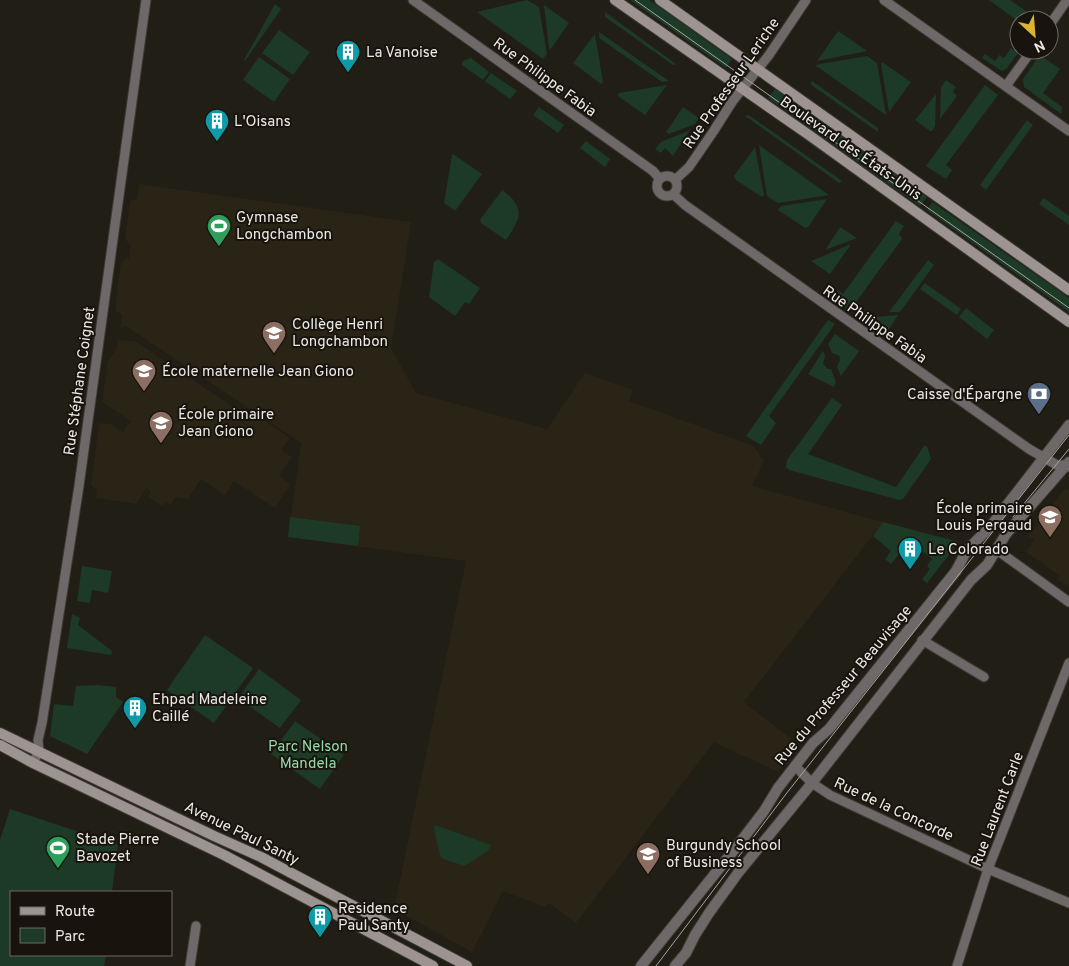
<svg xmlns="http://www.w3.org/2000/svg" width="1069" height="966" viewBox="0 0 1069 966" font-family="Overpass,sans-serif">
  <rect width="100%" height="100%" fill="#211e16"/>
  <path fill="#2a2416" d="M139 184 411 222 391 348 416 393 547 429 585 373 633 390 629 401 754 446 763 461 757 477H755L752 486 883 522 744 702 799 745 778 772 714 742 576 923 549 903 545 907 503 891 472 952 394 909 466 561 288 537 301 443 126 326 120 328 122 315 115 310 121 262 129 258 131 246 125 239 130 201 137 199Z
    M118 340 135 341 251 419 255 414 290 438 281 450 292 457 279 476 290 484 275 508 234 481 225 495 201 479 188 499 176 497 171 505 166 502 163 506 148 497 151 492 146 488 136 504 96 498 97 490 91 485 99 423 111 424 123 432 131 421 102 402 108 361 117 349Z
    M1069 489V587L1058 580 1060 576 1026 552 1034 540 1028 536 1064 490Z"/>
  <path fill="#1d3a26" d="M527 0 539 7 547 54 543 59 477 12Z
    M630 0H649L732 59 726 68Z
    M989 0H1010L1039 20H1019V22Z
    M275 4 281 9 245 61 244 60Z
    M544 5 569 23 550 50 549 48Z
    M605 12 676 64 673 65 605 17Z
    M279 30 310 52 293 75 262 53Z
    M838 31 867 51 817 61Z
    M599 32 669 81 662 82 599 38Z
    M595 34 603 82 601 84 573 63Z
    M1011 48 1018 53 1007 68 1002 71 982 58 985 54 995 61 999 55 1004 58Z
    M1040 55 1060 69 1043 93 1062 107 1061 114 1024 87 1023 79Z
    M867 56 877 63 886 115 815 65Z
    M259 57 290 79 274 102 243 80Z
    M471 58 489 72 483 80 462 65 463 61Z
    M882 62 911 82 889 112 881 64Z
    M491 73 517 91 510 99 485 81Z
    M946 80 956 87 953 92 957 96 940 119 941 87Z
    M812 81 878 128V132L810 84Z
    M667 85 645 115 618 96 619 93Z
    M985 85 998 95 946 165 952 170 946 179 926 166Z
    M775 89 927 197 920 206 768 98Z
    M936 94 935 126 932 131H930L915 120Z
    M539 107 564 125 558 133 533 115Z
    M683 107 699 118 695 124 669 134 666 132Z
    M749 115 842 181 839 183 745 116Z
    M1027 120 1033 125 986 190 980 185Z
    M690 130 673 156 665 148 661 153 655 149 661 142Z
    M586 141 610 159 605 167 580 148Z
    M759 145 829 195 778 203 767 196Z
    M755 147 764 195 762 197 736 180 734 176Z
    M453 154 482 174 455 211 444 203 452 155Z
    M502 190C526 208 521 218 506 240L481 223 480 220Z
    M1044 198 1069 216V225L1039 204Z
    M827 199 808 227 805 228 778 210 781 206Z
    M932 202 1069 298V312L927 210Z
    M896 221 904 226 899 234 902 239 856 302 852 300 846 308 832 298 838 290 843 294Z
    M840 227 857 238 825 250Z
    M849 245 850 246 830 274 811 261Z
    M438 259 480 288 469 304 465 302 455 316 429 297 434 262Z
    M928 260 934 265 900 312H889Z
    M925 283 961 309 957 315 920 289Z
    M966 308 994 330 987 339 959 317Z
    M898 315 886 334 870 323 875 317Z
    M828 320 835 324 769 416 776 423 761 445 746 436Z
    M835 334 859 351 841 376 837 367 840 360 839 356 832 353 828 344Z
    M823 351 825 356 823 364 828 369H831L836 382 834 387 808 374Z
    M832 398 842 405 808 454 896 487 924 446H927L931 459 903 499 899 500 789 470 786 467 787 460Z
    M290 517 360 526 358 546 288 537Z
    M883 522 959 542 927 583 922 579 930 569 927 566 932 559 919 548 917 550H902L891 564 885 559 891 551 873 536Z
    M82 566 112 571 108 593 92 590 90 603 77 601Z
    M72 614 80 618 78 625 112 651 111 655 67 648Z
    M205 635 253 668 214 723 167 690Z
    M259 669 301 700 280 728 238 698Z
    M98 685 116 687V697L123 702 87 754 50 736 54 704 73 706 76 686Z
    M295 721 344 755 320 789 271 754Z
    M10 809 118 845 112 892H11V955H106L104 966H0V840Z
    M435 825 491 845 488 851 464 866 441 858 434 830Z"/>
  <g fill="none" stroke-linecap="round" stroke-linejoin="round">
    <defs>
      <path id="minor" d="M413 0 653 171 660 179
        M884 0 1069 131
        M1049 26 1067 0
        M1006 86 1032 50
        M657 186a10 10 0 1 1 20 0a10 10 0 1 1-20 0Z
        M675 180 689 167 713 132 732 102 769 55 806 0
        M673 194 685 205 1029 449 1057 465H1066L1069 467
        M996 551 1001 553 1069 602
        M922 640 984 677
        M33 763 39 751 38 740 42 723 79 486 146 0
        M795 766 812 783 830 795 988 869 1069 903
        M190 966 196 926
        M957 966 988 869 1069 663"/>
      <path id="tertiary" d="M641 966 738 845 764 811 778 788 813 743 829 729 870 678 956 571 967 550 990 527 1069 425
        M675 966 686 953 695 935 709 913 738 873 812 783 971 580 987 565 1006 534 1069 462"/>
      <path id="secondary" d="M615 0 809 135 1069 322
        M660 0 1069 290
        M0 733 214 836 261 857 467 966
        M0 745 33 763 224 855 433 966"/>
    </defs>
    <use href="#minor" stroke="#3d3a33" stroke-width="11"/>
    <use href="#tertiary" stroke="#3d3a33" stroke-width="12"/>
    <use href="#secondary" stroke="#3d3a33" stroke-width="12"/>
    <use href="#minor" stroke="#6e6968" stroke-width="9"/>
    <use href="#tertiary" stroke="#6e6968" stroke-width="10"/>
    <use href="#secondary" stroke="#9d9492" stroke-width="10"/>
    <path stroke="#a7a49e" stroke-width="1" d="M635 0 1069 308
      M1013 517 1069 449
      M656 966 786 794 1069 435"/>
  </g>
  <defs>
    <symbol id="building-pin" viewBox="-11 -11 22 30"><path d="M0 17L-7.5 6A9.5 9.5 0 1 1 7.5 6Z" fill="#0f9aa8" stroke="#18140d"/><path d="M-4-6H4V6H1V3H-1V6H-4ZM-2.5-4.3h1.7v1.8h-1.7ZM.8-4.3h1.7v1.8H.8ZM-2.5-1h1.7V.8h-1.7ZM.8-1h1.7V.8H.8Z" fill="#fff"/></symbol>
    <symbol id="stadium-pin" viewBox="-11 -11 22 30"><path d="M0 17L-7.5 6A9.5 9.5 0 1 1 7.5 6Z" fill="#2e9e5b" stroke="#18140d"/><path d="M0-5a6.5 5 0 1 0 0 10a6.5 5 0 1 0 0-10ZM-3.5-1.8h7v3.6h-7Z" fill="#fff"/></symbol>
    <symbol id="school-pin" viewBox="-11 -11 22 30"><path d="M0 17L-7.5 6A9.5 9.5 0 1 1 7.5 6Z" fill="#8d6e63" stroke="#18140d"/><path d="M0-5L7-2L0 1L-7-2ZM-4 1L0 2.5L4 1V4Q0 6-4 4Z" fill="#fff"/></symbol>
    <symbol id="bank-pin" viewBox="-11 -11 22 30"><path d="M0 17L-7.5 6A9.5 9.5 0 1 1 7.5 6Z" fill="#5c6f8a" stroke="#18140d"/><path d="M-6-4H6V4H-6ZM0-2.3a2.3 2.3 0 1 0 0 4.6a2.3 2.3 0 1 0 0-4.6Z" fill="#fff"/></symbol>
    <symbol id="university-pin" viewBox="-11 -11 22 30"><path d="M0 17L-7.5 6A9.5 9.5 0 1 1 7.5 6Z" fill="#8d6e63" stroke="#18140d"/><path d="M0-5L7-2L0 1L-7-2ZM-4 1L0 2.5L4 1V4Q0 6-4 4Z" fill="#fff"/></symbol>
  </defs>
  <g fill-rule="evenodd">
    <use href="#building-pin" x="334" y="38" width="28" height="38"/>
    <use href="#building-pin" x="203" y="107" width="28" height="38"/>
    <use href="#stadium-pin" x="205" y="212" width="28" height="38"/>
    <use href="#school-pin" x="260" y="319" width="28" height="38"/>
    <use href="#school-pin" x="130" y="357" width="28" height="38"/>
    <use href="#bank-pin" x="1025" y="380" width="28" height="38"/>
    <use href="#school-pin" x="147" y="409" width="28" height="38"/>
    <use href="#school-pin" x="1036" y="503" width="28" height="38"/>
    <use href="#building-pin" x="896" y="535" width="28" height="38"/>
    <use href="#building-pin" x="121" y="694" width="28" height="38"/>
    <use href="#stadium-pin" x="44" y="834" width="28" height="38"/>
    <use href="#university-pin" x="634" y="840" width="28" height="38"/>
    <use href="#building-pin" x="306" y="903" width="28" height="38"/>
  </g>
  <g text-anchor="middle" stroke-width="4" stroke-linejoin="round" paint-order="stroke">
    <g font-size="15" fill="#ebe9e4" stroke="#18140d" text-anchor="start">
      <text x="366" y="57">La Vanoise</text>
      <text x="234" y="126">L'Oisans</text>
      <text x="236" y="222">Gymnase<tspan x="236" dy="17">Longchambon</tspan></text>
      <text x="292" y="329">Collège Henri<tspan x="292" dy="17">Longchambon</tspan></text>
      <text x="162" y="376">École maternelle Jean Giono</text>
      <text x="1022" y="399" text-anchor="end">Caisse d'Épargne</text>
      <text x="178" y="419">École primaire<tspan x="178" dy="17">Jean Giono</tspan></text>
      <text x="1032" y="513" text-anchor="end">École primaire<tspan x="1032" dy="17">Louis Pergaud</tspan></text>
      <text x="928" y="554">Le Colorado</text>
      <text x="152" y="704">Ehpad Madeleine<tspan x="152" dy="17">Caillé</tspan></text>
      <text x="76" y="844">Stade Pierre<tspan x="76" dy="17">Bavozet</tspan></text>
      <text x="666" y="850">Burgundy School<tspan x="666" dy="17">of Business</tspan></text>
      <text x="338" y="913">Residence<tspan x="338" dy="17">Paul Santy</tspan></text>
    </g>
    <g font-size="15" fill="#ebe9e4" stroke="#18140d">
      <text transform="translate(545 77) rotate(36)" y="5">Rue Philippe Fabia</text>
      <text transform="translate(731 83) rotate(-55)" y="5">Rue Professeur Leriche</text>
      <text transform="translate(851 148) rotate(35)" y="5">Boulevard des États-Unis</text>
      <text transform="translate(875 324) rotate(35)" y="5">Rue Philippe Fabia</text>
      <text transform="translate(79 381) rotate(-82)" y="5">Rue Stéphane Coignet</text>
      <text transform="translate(843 685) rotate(-50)" y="5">Rue du Professeur Beauvisage</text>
      <text transform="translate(894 809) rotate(25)" y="5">Rue de la Concorde</text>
      <text transform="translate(997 809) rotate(-69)" y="5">Rue Laurent Carle</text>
      <text transform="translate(242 833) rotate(26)" y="5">Avenue Paul Santy</text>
    </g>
    <g font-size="15" fill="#95d9a9" stroke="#18140d">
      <text x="308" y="751">Parc Nelson<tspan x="308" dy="17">Mandela</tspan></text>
    </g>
  </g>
  <rect x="10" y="891" width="162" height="65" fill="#18140d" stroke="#6c6963"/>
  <rect x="20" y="907" width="25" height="8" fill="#9d9492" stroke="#6c6963"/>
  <text x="55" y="916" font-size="15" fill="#ebe9e4">Route</text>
  <rect x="20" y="928" width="25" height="15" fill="#1d3a26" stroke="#6c6963"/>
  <text x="55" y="941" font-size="15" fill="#ebe9e4">Parc</text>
  <g transform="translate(1034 35) rotate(154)"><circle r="24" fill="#18140d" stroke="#6c6963"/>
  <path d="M0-4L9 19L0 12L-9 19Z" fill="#dcb233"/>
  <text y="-8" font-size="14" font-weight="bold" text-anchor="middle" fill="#ebe9e4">N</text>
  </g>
</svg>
